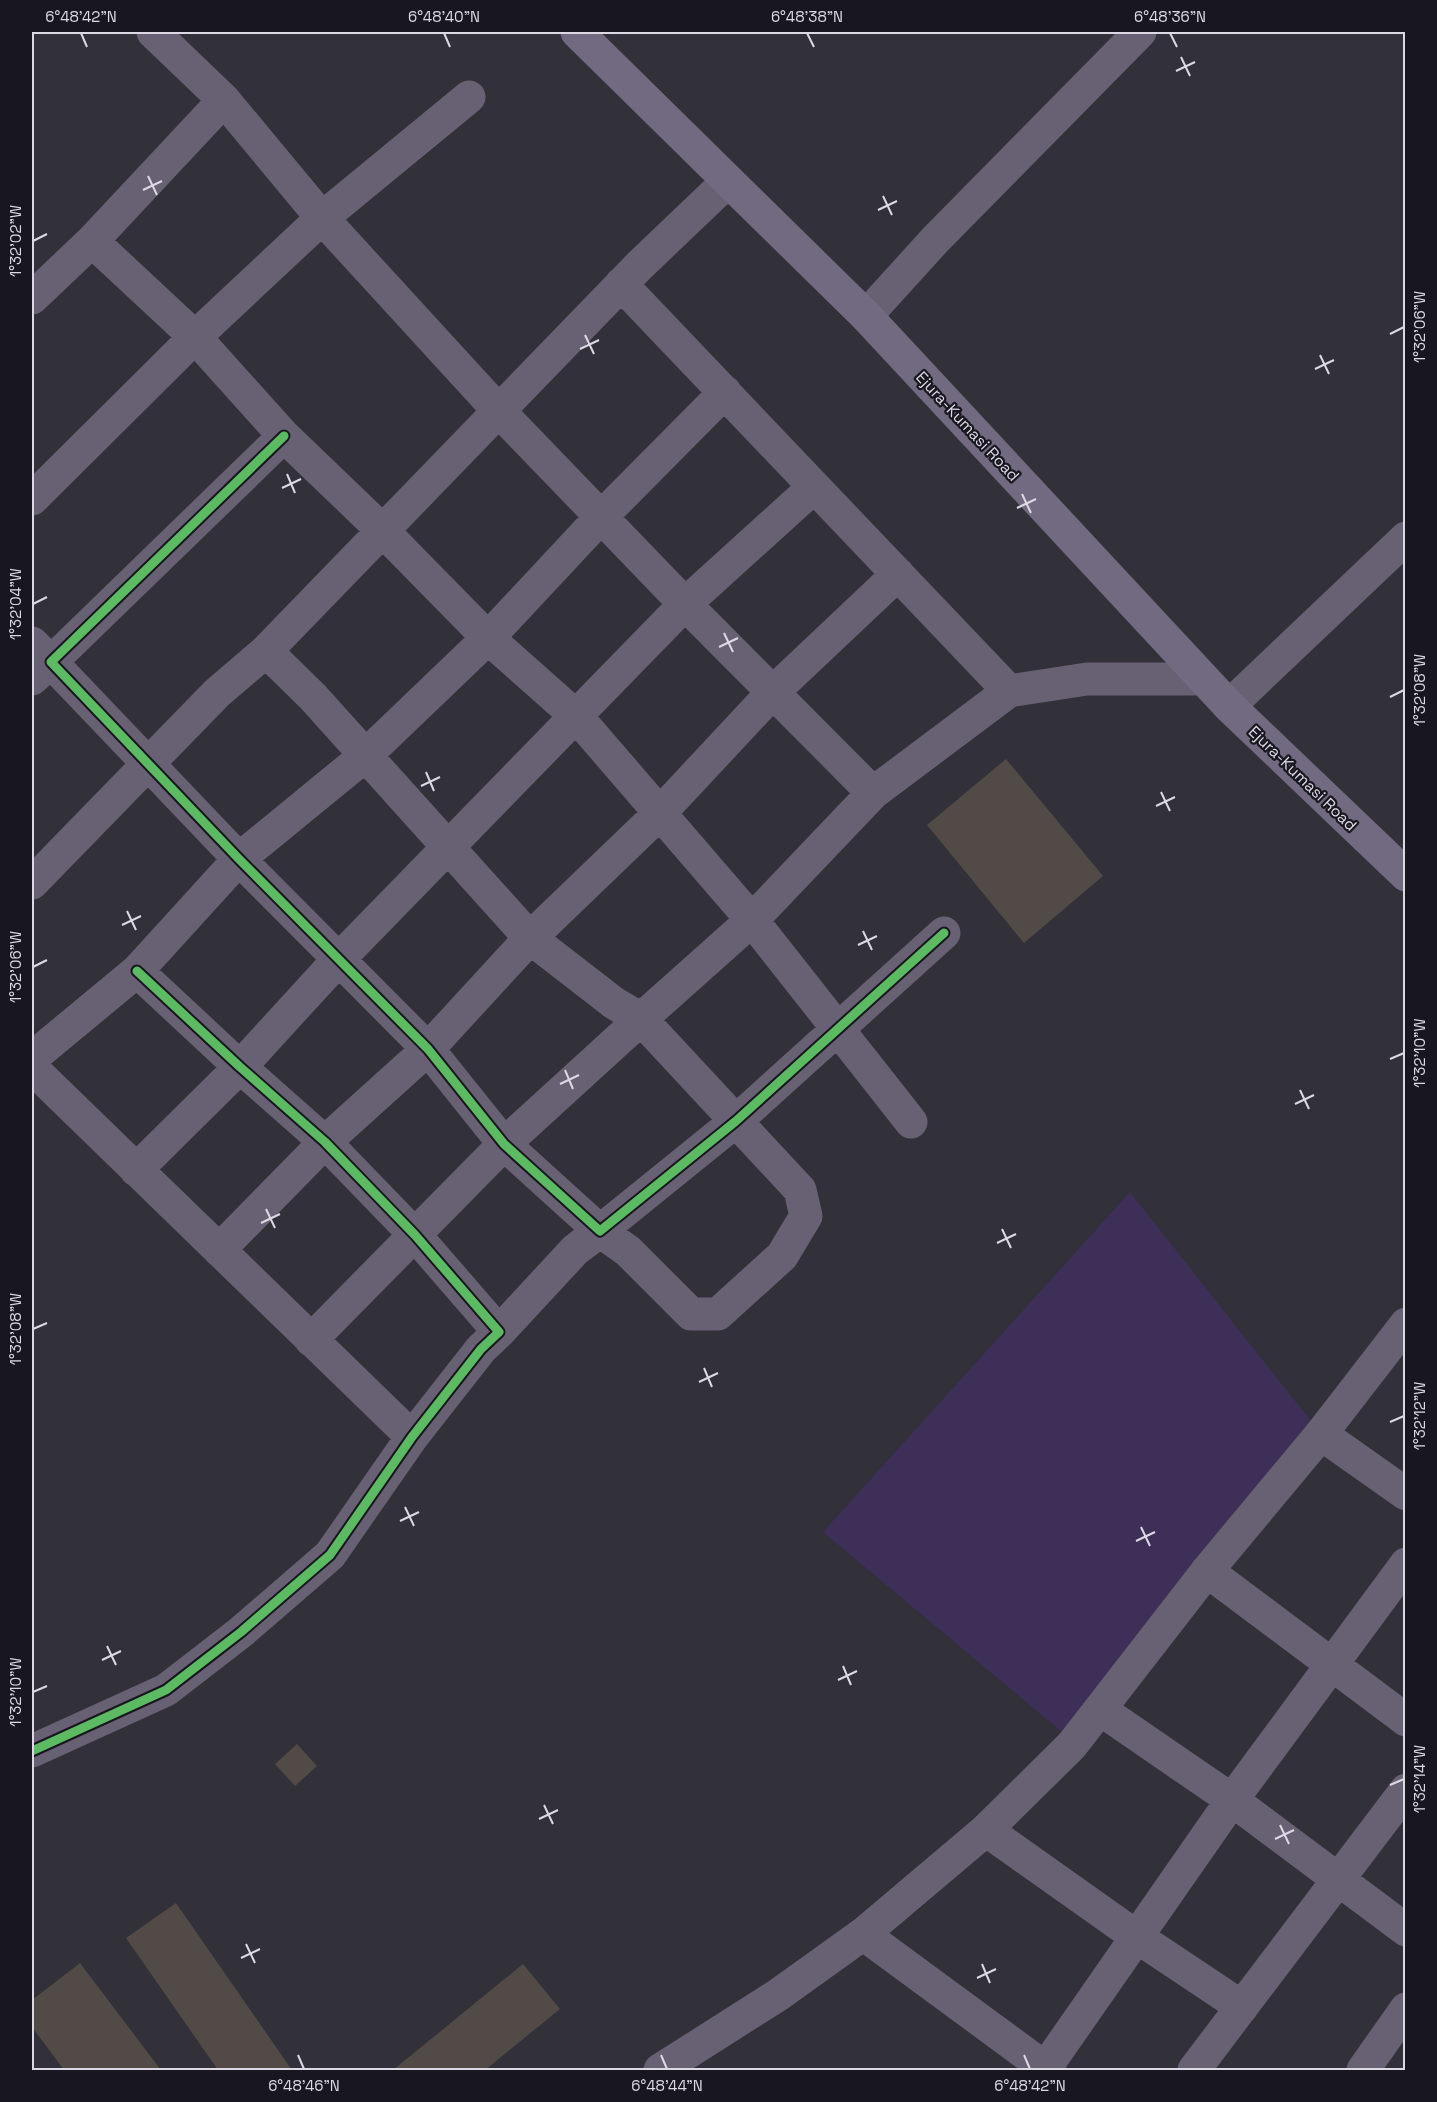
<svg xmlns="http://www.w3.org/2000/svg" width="1437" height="2102" viewBox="0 0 1437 2102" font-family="'Space Grotesk',sans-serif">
  <rect width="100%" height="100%" fill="#323039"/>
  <path fill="#3e2f58" d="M1130 1192 1318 1430 1068 1737 823 1532Z"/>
  <path fill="#514a47" d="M1006 759 1103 876 1024 943 927 825Z
    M297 1744 317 1766 295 1786 275 1764Z
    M176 1903 292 2070H218L126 1938Z
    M80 1963 161 2070H64L32 2027V2000Z
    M523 1964 560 2009 485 2070H393Z"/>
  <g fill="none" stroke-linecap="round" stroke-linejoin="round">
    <path stroke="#686173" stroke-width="33" d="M153 32 224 100 322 218 498 410 685 604 873 793
      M92 241 195 337 284 436 382 530 488 638 577 717 752 920 911 1122
      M621 284 1009 691
      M32 298 92 241 224 100
      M866 316 935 240 1140 32
      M284 436 51 662 239 859 428 1049 504 1144 600 1231 736 1121 944 933
      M32 499 195 337 322 218 469 97
      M32 643 51 662 32 679
      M266 651 313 697 530 938 614 1003 641 1019 752 920 873 793 1009 691 1087 679H1203
      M1229 706 1406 538
      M32 883 217 693 266 651 639 266 728 181
      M32 1058 137 971 239 859 366 755 488 638 601 517 725 392
      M32 1068 412 1437
      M136 1170 240 1067 339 959 685 604 814 487
      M219 1250 325 1142 428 1049 530 938 660 813 773 692 898 574
      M311 1340 504 1144 641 1019 800 1190 806 1216 782 1256 718 1314H691L628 1251 600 1231 575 1250 499 1332
      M1321 1434 1406 1494
      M1207 1571 1406 1720
      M1101 1710 1232 1800 1406 1930
      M32 1751 166 1690 241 1632 330 1555 412 1437 481 1349 499 1332 415 1235 325 1142 240 1067 137 971
      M986 1830 1137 1937 1242 2007
      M863 1934 1048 2070
      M1044 2070 1232 1800 1406 1564
      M1194 2070 1406 1790
      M1363 2070 1406 2009"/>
    <path stroke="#686173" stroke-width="33" d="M660 2070 778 1995 863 1934 986 1830 1072 1745 1207 1571 1321 1434 1406 1324"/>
    <path stroke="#726a80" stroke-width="33" d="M577 32 866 316 1229 706 1406 875"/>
    <defs>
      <path id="cycleway" d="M284 436 51 662 239 859 428 1049 504 1144 600 1231 736 1121 944 933
        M32 1751 166 1690 241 1632 330 1555 412 1437 481 1349 499 1332 415 1235 325 1142 240 1067 137 971"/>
    </defs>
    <use href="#cycleway" stroke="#18161e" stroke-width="13"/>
    <use href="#cycleway" stroke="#5cba63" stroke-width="9"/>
  </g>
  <path fill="none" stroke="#dcd9e4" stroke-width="2" d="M81 33 87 47M444 33 450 47M807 33 814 47M1170 33 1177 47M1181 57 1190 76M1176 71 1195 62M148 176 157 195M143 190 162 181M883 196 892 215M878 210 897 201M33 241 47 234M1390 334 1404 327M585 335 594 354M580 349 599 340M1320 355 1329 374M1315 369 1334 360M287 474 295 493M282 488 301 479M1022 494 1031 513M1017 508 1036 499M33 604 47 597M724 633 733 652M719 647 738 638M1390 697 1404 690M426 772 434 791M421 786 440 777M1161 792 1170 811M1156 806 1175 797M127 911 136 930M122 925 141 916M863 931 872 950M858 945 877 936M33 967 47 960M1390 1059 1404 1053M565 1070 573 1089M560 1084 579 1075M1300 1090 1309 1109M1295 1104 1314 1095M266 1209 275 1228M261 1223 280 1214M1002 1229 1011 1248M997 1243 1016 1234M33 1329 47 1323M704 1368 712 1387M699 1382 718 1373M1390 1422 1404 1416M405 1507 414 1526M400 1521 419 1512M1141 1527 1150 1546M1136 1541 1155 1532M107 1646 116 1665M102 1660 121 1651M843 1666 851 1685M838 1680 857 1671M33 1692 47 1686M1390 1785 1404 1779M544 1805 553 1824M539 1819 558 1810M1280 1825 1289 1844M1275 1839 1294 1830M246 1944 255 1963M241 1958 260 1949M982 1964 990 1983M977 1978 996 1969M298 2055 304 2069M661 2055 667 2069M1024 2055 1030 2069"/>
  <g text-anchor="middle" stroke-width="4.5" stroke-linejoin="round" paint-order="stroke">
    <g font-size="16" fill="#dcd9e4" stroke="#18161e">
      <text transform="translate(968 426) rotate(47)" y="6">Ejura-Kumasi Road</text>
      <text transform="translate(1303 778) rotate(44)" y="6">Ejura-Kumasi Road</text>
    </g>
  </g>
  <rect width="1437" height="2102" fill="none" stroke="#18161e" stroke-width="66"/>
  <rect x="33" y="33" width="1371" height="2036" fill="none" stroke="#dcd9e4" stroke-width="2"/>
  <g font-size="15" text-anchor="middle" fill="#dcd9e4">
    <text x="81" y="22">6°48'42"N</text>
    <text x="444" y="22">6°48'40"N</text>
    <text x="807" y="22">6°48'38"N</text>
    <text x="1170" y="22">6°48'36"N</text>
    <text transform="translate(16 241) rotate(-90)" y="5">1°32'02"W</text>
    <text transform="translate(1420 327) rotate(-90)" y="5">1°32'06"W</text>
    <text transform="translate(16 604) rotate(-90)" y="5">1°32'04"W</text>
    <text transform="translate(1420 690) rotate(-90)" y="5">1°32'08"W</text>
    <text transform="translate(16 967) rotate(-90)" y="5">1°32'06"W</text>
    <text transform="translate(1420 1053) rotate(-90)" y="5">1°32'10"W</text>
    <text transform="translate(16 1329) rotate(-90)" y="5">1°32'08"W</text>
    <text transform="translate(1420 1416) rotate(-90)" y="5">1°32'12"W</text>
    <text transform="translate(16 1692) rotate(-90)" y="5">1°32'10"W</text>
    <text transform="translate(1420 1779) rotate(-90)" y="5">1°32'14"W</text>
    <text x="304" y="2091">6°48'46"N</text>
    <text x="667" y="2091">6°48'44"N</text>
    <text x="1030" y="2091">6°48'42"N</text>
  </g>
</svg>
